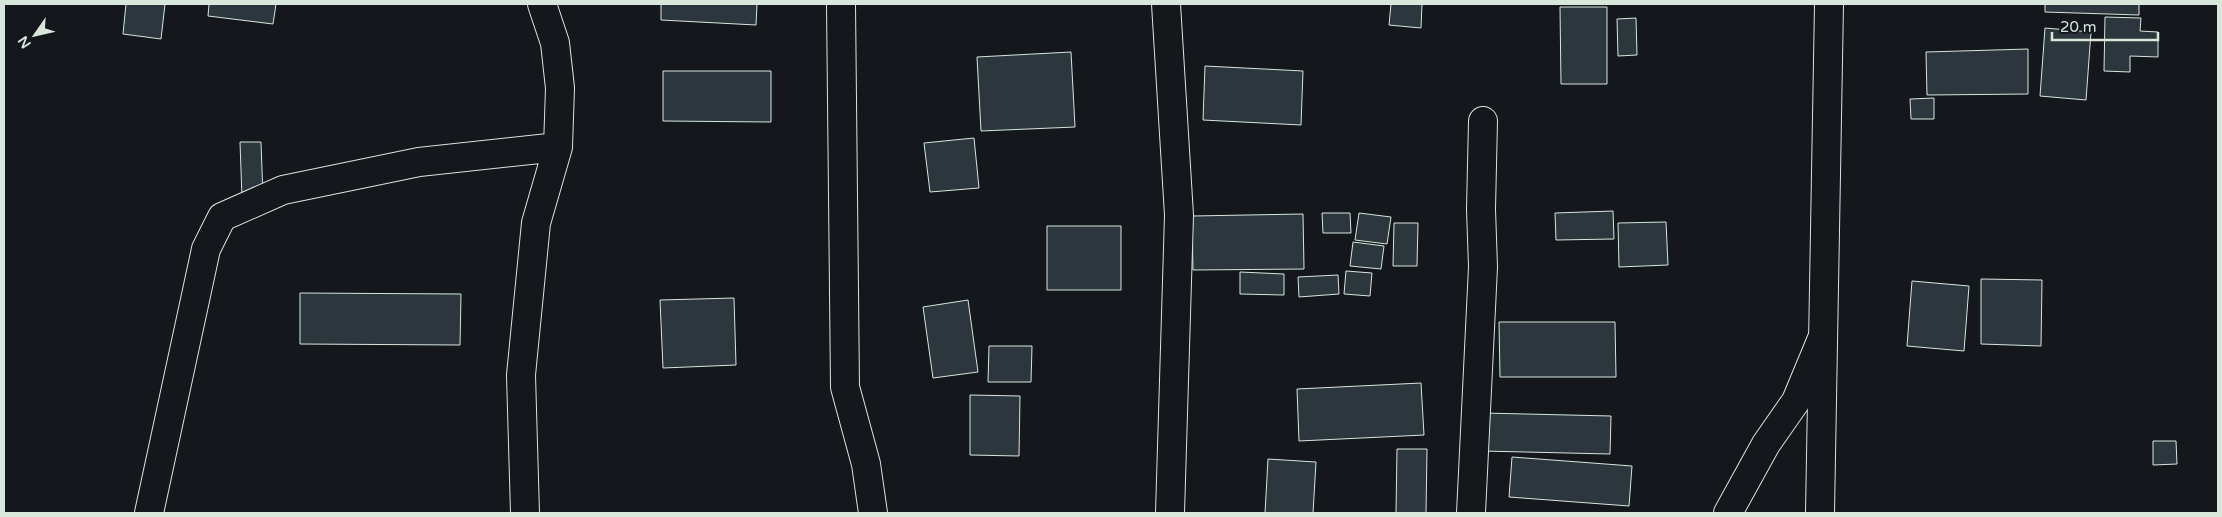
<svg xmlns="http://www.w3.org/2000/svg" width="2222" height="517" viewBox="0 0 2222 517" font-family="'Varela Round',sans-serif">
  <rect width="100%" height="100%" fill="#14181c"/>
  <path fill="#2c363c" stroke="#d8e6dc" d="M126 4H165L161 39 123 34Z
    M209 4H276L273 24 208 16Z
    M661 4H757L756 25 661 20Z
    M1391 4H1422L1421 28 1389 25Z
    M2045 4H2139V15L2045 12Z
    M1560 7H1607V84H1561Z
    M2105 17 2141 18 2140 31 2158 32V57L2130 56V72L2104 71Z
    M1636 18 1637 55 1618 56 1617 19Z
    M2045 28 2091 32 2086 100 2040 96Z
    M2028 49V94L1927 95 1926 52Z
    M1071 52 1075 127 981 131 977 57Z
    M1205 66 1303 71 1301 125 1203 120Z
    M663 71H771V122L663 121Z
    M1934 98V119H1911L1910 99Z
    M974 138 979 188 930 192 924 143Z
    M240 142H261L263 197 242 198Z
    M1613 211 1614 239 1556 240 1555 213Z
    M1322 213H1350L1351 233H1323Z
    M1359 213 1391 217 1387 244 1355 240Z
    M1303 214 1304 269 1193 270 1192 216Z
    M1666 222 1668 265 1619 267 1618 223Z
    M1394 223H1418L1417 266H1393Z
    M1047 226H1121V290H1047Z
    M1353 242 1384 246 1381 269 1350 266Z
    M1346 271 1372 273 1370 296 1344 294Z
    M1240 272 1284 274V295L1240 294Z
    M1338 275 1339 294 1299 297 1298 277Z
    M1981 279 2042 280 2041 346 1981 344Z
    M1912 281 1969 286 1964 351 1907 346Z
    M300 293 461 294 460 345 300 344Z
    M734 298 736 365 663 368 660 300Z
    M968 300 978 372 933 378 923 307Z
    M1499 322H1615L1616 377H1500Z
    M989 346H1032L1031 382H988Z
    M1421 383 1424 435 1299 441 1297 389Z
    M970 395 1020 396 1019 456 970 455Z
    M1483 413 1611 416 1610 454 1482 451Z
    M2153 441H2176L2177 464 2153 465Z
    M1397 449H1427L1426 513H1396Z
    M1512 457 1632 466 1629 506 1509 497Z
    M1268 459 1316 462 1313 513H1265Z"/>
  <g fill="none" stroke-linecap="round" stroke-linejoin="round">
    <defs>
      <path id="minor" d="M841 4 845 387 866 464 873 513
        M1166 4 1179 215 1170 513
        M149 513 206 249 222 217 283 190 419 162 558 147
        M525 513 521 375 536 223 558 147 560 88 555 43 542 4
        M1471 513 1483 267 1481 209 1483 121
        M1728 513 1766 444 1796 401 1823 336"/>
      <path id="tertiary" d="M1820 513 1829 4"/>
    </defs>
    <use href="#minor" stroke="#d8e6dc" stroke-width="30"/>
    <use href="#tertiary" stroke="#d8e6dc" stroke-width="30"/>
    <use href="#minor" stroke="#14181c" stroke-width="28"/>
    <use href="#tertiary" stroke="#14181c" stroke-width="28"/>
  </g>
  <rect width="2222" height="517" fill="none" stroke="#d8e6dc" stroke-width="10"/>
  <g transform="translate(35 35) rotate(236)" stroke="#14181c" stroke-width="4" paint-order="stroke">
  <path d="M0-4L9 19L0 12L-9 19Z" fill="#d8e6dc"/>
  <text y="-8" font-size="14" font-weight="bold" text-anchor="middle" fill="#d8e6dc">N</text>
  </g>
  <path d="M2052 32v8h106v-8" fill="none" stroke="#d8e6dc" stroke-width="2.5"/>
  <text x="2060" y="32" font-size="15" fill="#d8e6dc" stroke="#14181c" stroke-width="4" paint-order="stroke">20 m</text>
</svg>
